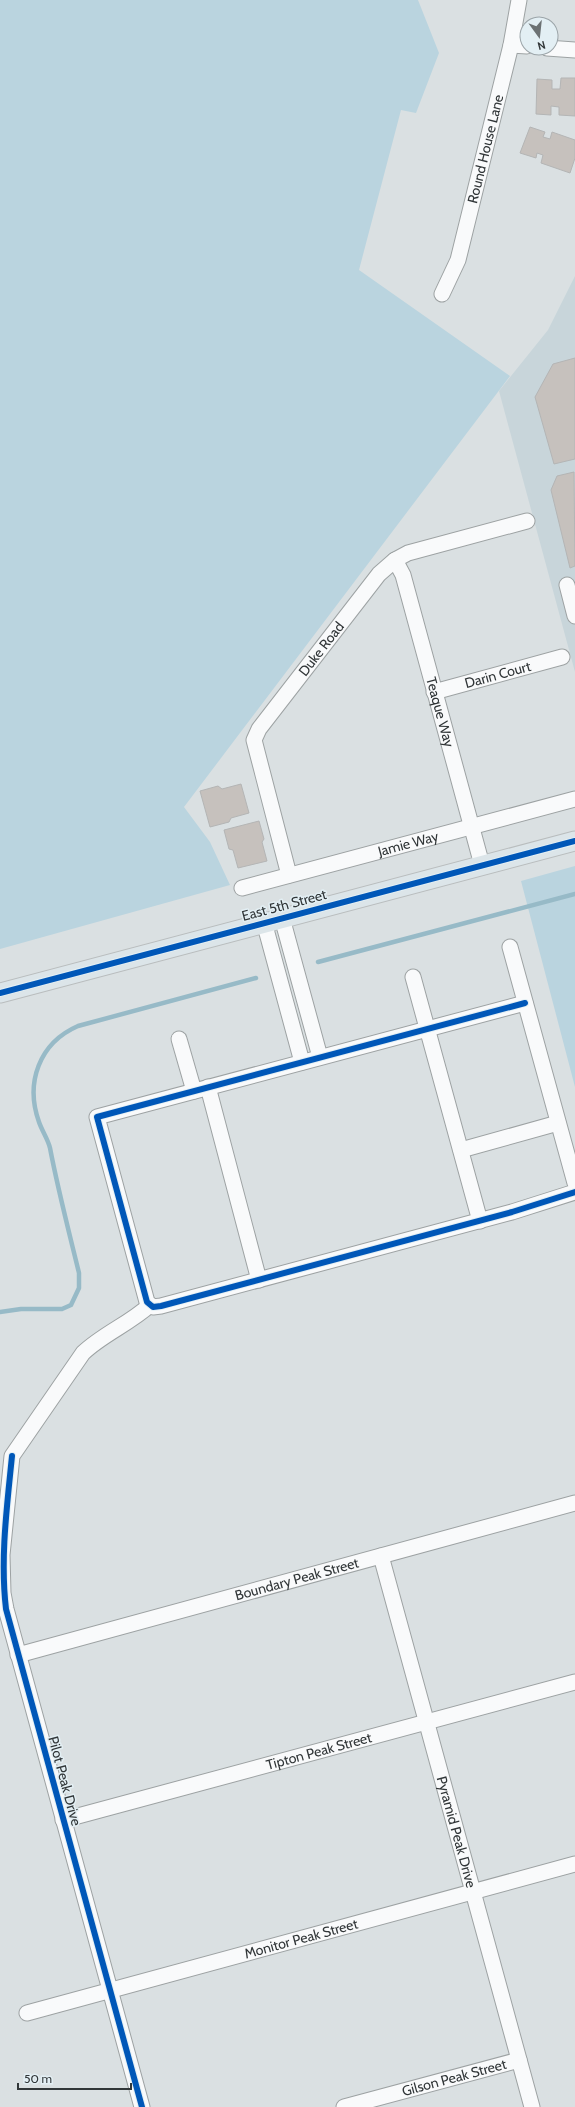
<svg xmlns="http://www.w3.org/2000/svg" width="575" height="2107" viewBox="0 0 575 2107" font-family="Cabin,sans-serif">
  <rect width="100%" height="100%" fill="#dae0e2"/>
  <path fill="#c8d5da" d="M575 276V672L499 391 548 330Z"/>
  <path fill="#bad4df" d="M0 0H418L439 53 416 113 401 110 359 270 510 376 184 807 210 842 230 885 0 949Z
    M575 866V1087L521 881Z"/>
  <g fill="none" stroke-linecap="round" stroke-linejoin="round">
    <path stroke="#97bac7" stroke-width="4.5" d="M318 962 575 894
      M0 1312 21 1309H62L71 1305 79 1288V1273C69 1232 58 1190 50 1148 48 1139 42 1131 39 1122 25 1083 39 1043 78 1026L256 978"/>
  </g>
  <path fill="#c6c1bd" stroke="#b4b5b5" d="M561 78H575V116L559 115V107L551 106V115L536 114 537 79 552 80V89H560Z
    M530 127 545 132 543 137 550 139 552 132 575 140V158L570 173 541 163 543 155 537 153 536 158 520 153Z
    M575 358V459L554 464 535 397 553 364Z
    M574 472 575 566 570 568 551 490 557 476Z
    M241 784 249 813 231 818 229 822 210 827 200 791 218 786 222 789Z
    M259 821 264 839 262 842 267 861 238 868 233 850 229 849 224 830Z"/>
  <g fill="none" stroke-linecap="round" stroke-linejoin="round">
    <defs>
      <g id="minor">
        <path d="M511 45 527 46"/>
        <path d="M547 48 575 50"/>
        <path id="s1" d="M442 294 458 260 511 45 519 0"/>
        <path id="s2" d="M395 560 403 575 482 865"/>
        <path d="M567 585 575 616"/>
        <path id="s3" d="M434 692 562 657"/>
        <path id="s4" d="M289 875 254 740 259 729 379 574 395 560 408 553 527 521"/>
        <path id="s5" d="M242 888 575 799"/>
        <path d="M282 918 320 1057"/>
        <path d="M264 922 302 1062"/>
        <path d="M510 947 575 1183"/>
        <path d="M413 977 480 1221"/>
        <path d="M525 1003 97 1117 147 1302 153 1307 161 1306 512 1212 575 1192"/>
        <path d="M179 1039 194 1091"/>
        <path d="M208 1087 259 1280"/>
        <path d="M461 1150 558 1123"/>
        <path id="s6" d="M381 1556 532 2107"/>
        <path id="s7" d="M18 1655 575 1503"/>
        <path id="s8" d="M63 1820 575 1682"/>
        <path id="s9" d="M27 2013 575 1864"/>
        <path d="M142 2107 6 1609 3 1593 2 1555 12 1456 83 1353C103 1334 129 1324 150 1305"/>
        <path id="s10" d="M344 2107 519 2060"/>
      </g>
      <path id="major" d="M0 993 575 841"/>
    </defs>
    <use href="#minor" stroke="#9da2a3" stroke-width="17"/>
    <use href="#major" stroke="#b9bdbe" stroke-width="21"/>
    <use href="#minor" stroke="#f9fafb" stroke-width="15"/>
    <use href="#major" stroke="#dce5e9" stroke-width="19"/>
    <defs>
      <path id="cycleway" d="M0 993 575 841
        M525 1003 97 1117 147 1302 153 1307 161 1306 512 1212 575 1192
        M12 1456C7 1506 0 1559 6 1609L142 2107"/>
    </defs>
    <use href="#cycleway" stroke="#e3eff4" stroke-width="8"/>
    <use href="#cycleway" stroke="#0057b8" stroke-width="6"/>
  </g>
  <g text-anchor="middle" stroke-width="3" stroke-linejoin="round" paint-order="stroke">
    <g font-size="14" fill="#313638" stroke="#e3eff4">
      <text dy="5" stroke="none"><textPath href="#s1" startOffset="152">Round House Lane</textPath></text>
      <text dy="5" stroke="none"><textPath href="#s4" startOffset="253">Duke Road</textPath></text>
      <text dy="5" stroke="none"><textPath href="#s3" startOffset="66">Darin Court</textPath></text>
      <text dy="5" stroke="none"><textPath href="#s2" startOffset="159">Teaque Way</textPath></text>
      <text dy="5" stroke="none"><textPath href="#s5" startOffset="172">Jamie Way</textPath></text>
      <text transform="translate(284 905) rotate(-15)" y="5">East 5th Street</text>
      <text dy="5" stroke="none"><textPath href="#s7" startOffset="289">Boundary Peak Street</textPath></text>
      <text dy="5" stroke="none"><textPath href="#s8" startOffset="265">Tipton Peak Street</textPath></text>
      <text transform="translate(65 1781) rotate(75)" y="5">Pilot Peak Drive</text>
      <text dy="5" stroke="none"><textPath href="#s6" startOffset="286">Pyramid Peak Drive</textPath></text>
      <text dy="5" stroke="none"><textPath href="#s9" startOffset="284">Monitor Peak Street</textPath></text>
      <text dy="5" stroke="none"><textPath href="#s10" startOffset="114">Gilson Peak Street</textPath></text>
    </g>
  </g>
  <g transform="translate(539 36) rotate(165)"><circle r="19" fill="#e3eff4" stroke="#9ca5a9"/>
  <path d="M0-3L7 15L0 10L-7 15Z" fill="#6c7274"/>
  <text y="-6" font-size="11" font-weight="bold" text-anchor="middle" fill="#313638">N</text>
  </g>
  <path d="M18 2083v6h113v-6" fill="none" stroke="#313638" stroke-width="2"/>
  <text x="24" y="2083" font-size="12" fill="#313638" stroke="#e3eff4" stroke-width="3" paint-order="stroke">50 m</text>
</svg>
